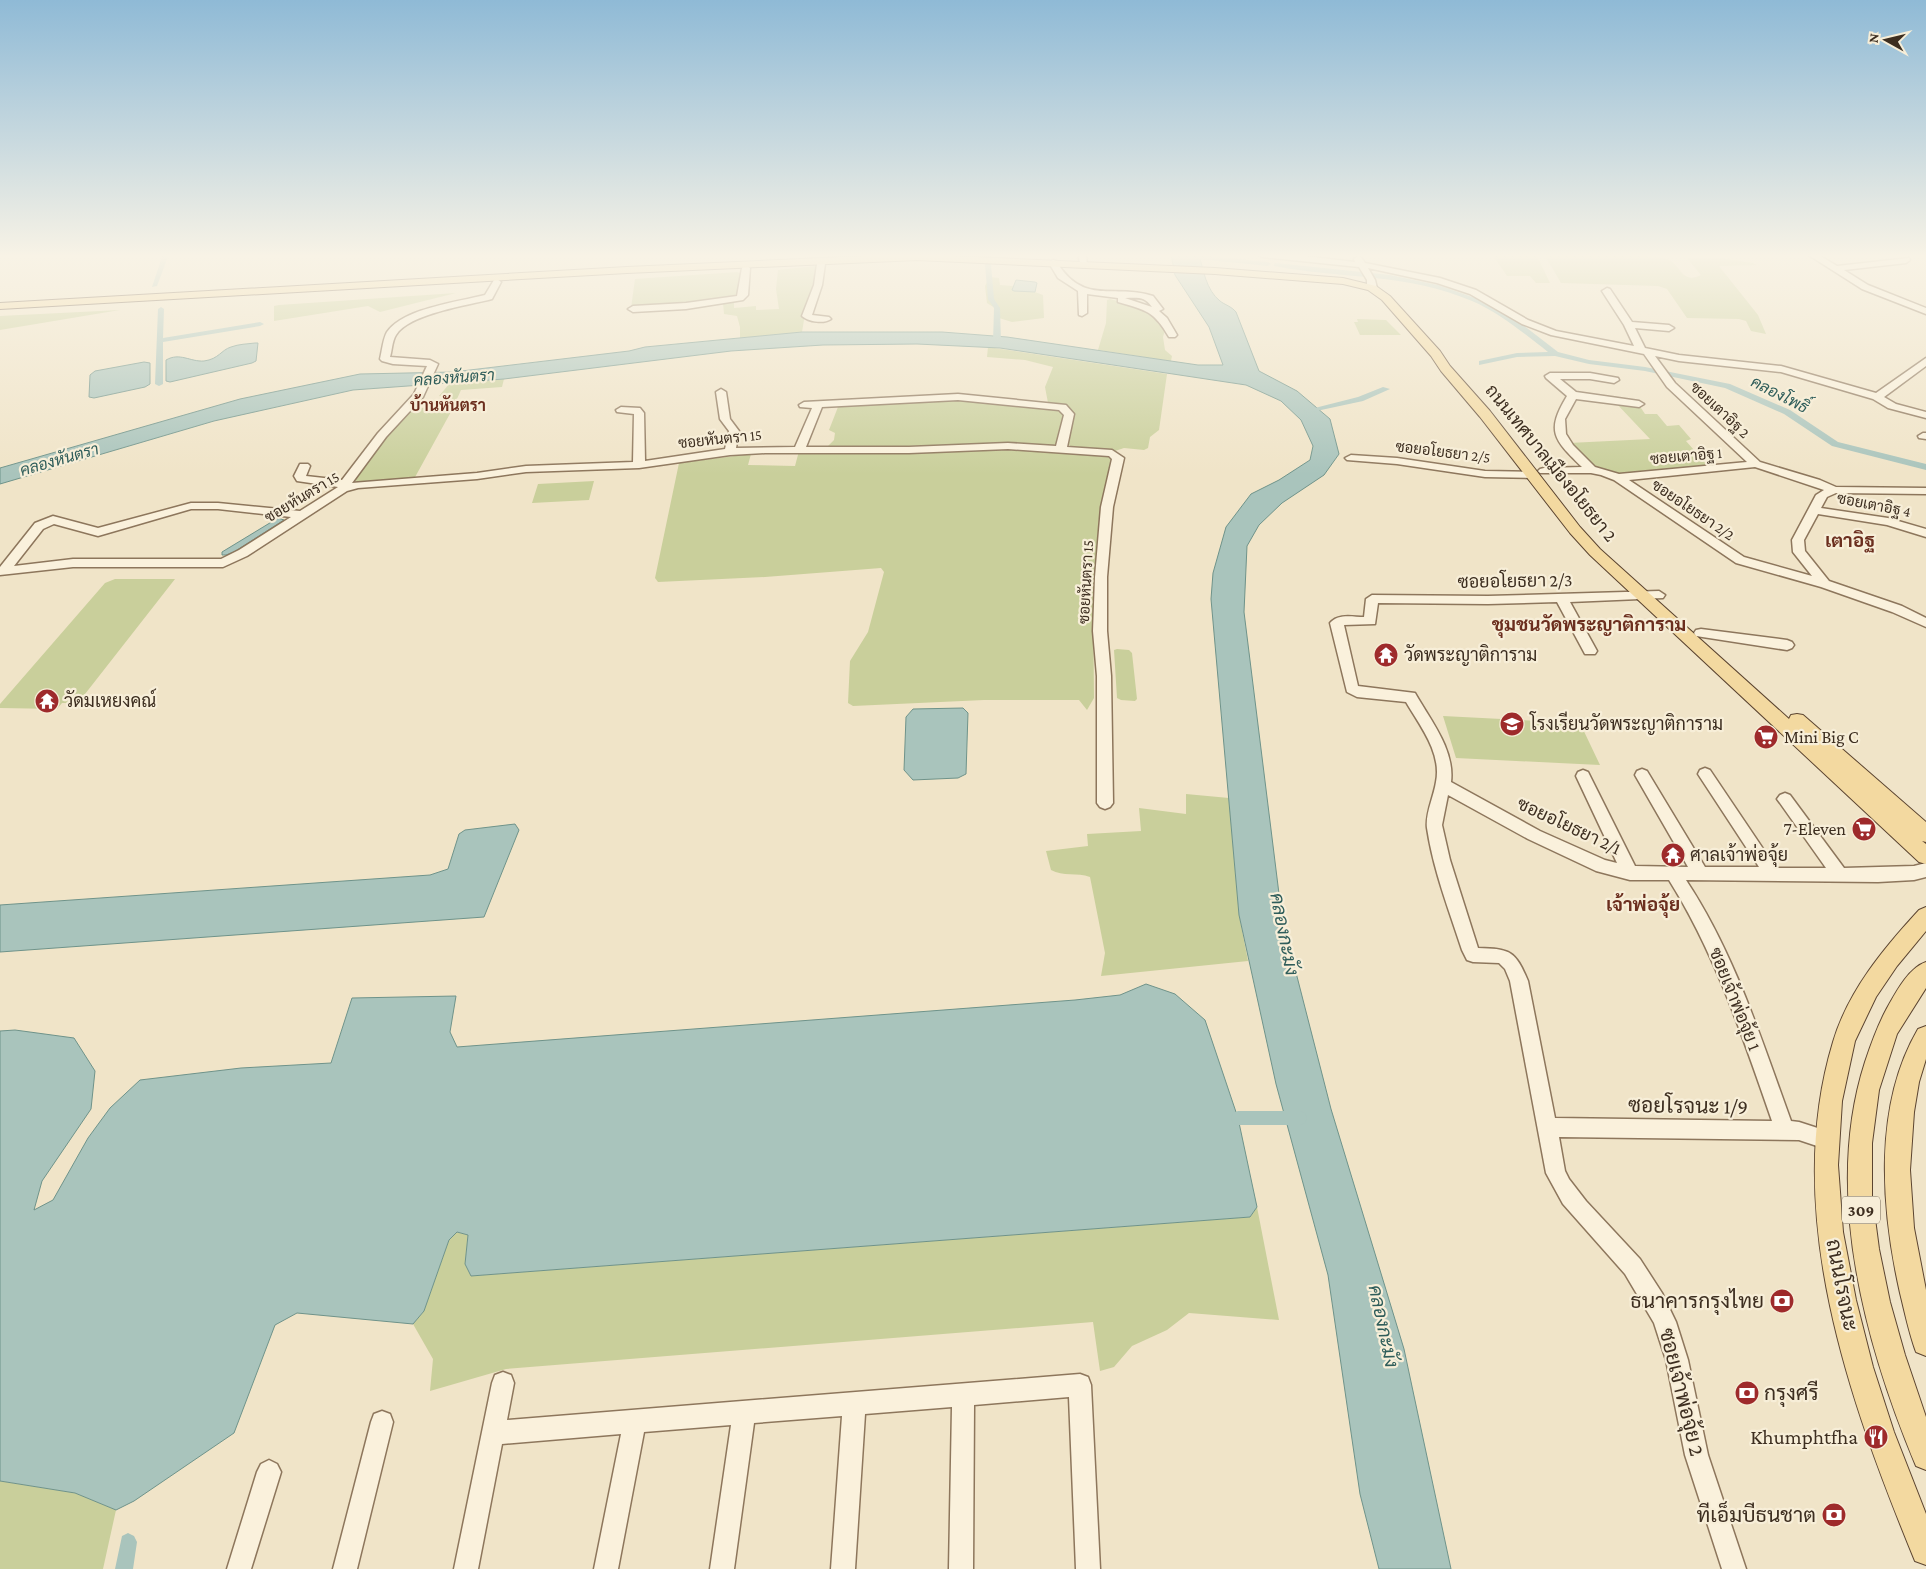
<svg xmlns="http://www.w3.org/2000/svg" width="1926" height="1569" viewBox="0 0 1926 1569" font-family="'Crimson Pro',Sarabun,serif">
  <rect width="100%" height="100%" fill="#f0e4c8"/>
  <path fill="#c9cf9b" d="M1492 254H1536L1550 283H1536L1530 276H1507Z
    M1544 254C1576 254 1609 252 1640 256 1649 257 1659 256 1667 259 1681 264 1681 285 1701 275L1687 258H1721L1753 263 1757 265 1719 266 1758 315 1766 334 1751 331 1746 321 1739 319 1687 318 1667 289 1658 286 1561 283Z
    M815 266 817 268 805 314 802 332 740 338V327L737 316 724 314 723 303 734 302V308L756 306V310L779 309 776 289 778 270Z
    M737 272 740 273 739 292 730 299 631 308 635 279Z
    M990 277 999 278 1000 285 1013 286 1012 290 1035 292 1043 295 1044 318 1012 322 999 318 998 310 987 303 985 286Z
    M456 293 380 312 368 306 274 321V306L279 305Z
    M1110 299 1148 309 1166 327 1163 337 1165 350 1172 356 1171 361 1098 350 1106 323 1107 300Z
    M120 310 0 330V316Z
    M1357 319 1386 320 1401 335H1360L1354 322H1358Z
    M988 347 1167 374 1159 430 1150 437 1148 448 1144 450 1124 448 1115 451 1070 446 1068 444 1064 406 1048 403 1045 387 1053 367 1025 360 987 357Z
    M504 379 502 387 461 390 452 410 414 479 356 482V472L385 434 411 408C424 409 436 407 445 397L439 396 450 383Z
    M959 400 1059 409 1063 412 1064 419 1059 443 1054 445C979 443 903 447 827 447L834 440 835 433 829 430 838 407Z
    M1615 402 1639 405 1645 414H1657L1667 426 1679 425 1691 439 1686 441 1709 467 1620 475 1592 469 1569 443 1650 439Z
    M1027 448 1111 456 1114 460 1099 518 1093 596 1094 698 1087 710 1079 700H984L853 706 848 703 850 661 868 632 884 572 881 568 765 577 658 582 655 578 679 463 751 454 748 465 795 466 799 451Z
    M594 481 589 500 532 503 538 484Z
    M115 579H175L78 703H62L57 709 0 708V704L105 583Z
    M1117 649 1129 650 1132 653 1137 699 1135 701 1121 700 1117 698 1114 650Z
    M1443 716 1580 723 1600 765 1456 758Z
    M1186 794 1229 798 1239 915 1248 961 1101 976 1105 953 1090 877C1077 872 1063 877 1051 870L1046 851 1088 846 1087 834 1141 831 1139 808 1186 814Z
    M1257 1207 1279 1320 1189 1313 1167 1330 1132 1346 1114 1367 1100 1371 1093 1322 506 1369 430 1391 433 1359 413 1324 424 1311 449 1240 456 1232 468 1235 465 1264 471 1276 1250 1217Z
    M0 1481 75 1493 116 1510 103 1569H0Z"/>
  <path fill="#a9c4bc" stroke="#6f938a" d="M1171 254H1199C1203 269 1206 290 1220 301 1225 305 1231 306 1236 312L1259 371 1297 391 1330 419 1339 454 1324 475 1282 503 1259 525 1247 546 1244 612 1282 918 1331 1109 1404 1349 1451 1569H1379L1360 1494 1328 1275 1276 1084 1239 915 1211 599 1213 573 1226 527 1251 494 1279 480 1310 460 1313 446 1301 420 1281 401 1246 385 1000 348 917 344 823 345 731 351 504 379 353 390 214 421 0 484V468L240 399 360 374 453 372 629 351 645 347 802 332H942L1007 337 1198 365H1223L1209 327 1175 275Z
    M1016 280 1035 282 1037 283 1035 292 1014 291 1012 290Z
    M255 343H258L256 361 252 363 170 382 166 381V360C180 352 190 362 204 361 219 359 221 350 231 347 239 344 247 344 255 343Z
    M144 362 150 363V384L145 387 94 398 89 397 90 375 95 371Z
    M278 518 284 520 234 552 226 555H222V552Z
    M963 708 968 713 966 774 958 778 913 780 904 770 906 717 913 709Z
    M515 824 519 830 484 917 0 952V905L430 875 448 869 459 834 465 830Z
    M1146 984 1175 994 1205 1020 1238 1118 1257 1207 1250 1217 471 1276 465 1264 468 1235 457 1232 449 1240 424 1311 413 1324 297 1313 275 1325 234 1433 134 1501 116 1510 75 1493 0 1481V1031L15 1030 74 1038 95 1071 91 1109 42 1181 34 1210 53 1200 88 1138 110 1108 140 1080 241 1068 331 1063 352 998 456 996 450 1032 457 1047 1075 1000 1120 995Z"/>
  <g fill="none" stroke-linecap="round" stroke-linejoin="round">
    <path fill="#a9c4bc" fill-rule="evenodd" d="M163 254H169L157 286 152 287Z
      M989 254 992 256 991 265 994 299 1000 308 1001 342 997 344 993 342 994 308 988 299 985 265 986 256Z
      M1188 254 1268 262 1271 264 1268 266 1187 258 1184 256Z
      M1276 263 1390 275 1438 285 1478 299 1523 325 1558 352 1589 360 1645 367 1730 384 1790 410 1838 442 1926 464V470L1832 446 1784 414 1725 388 1645 371 1589 364 1555 356 1517 357 1479 365V361L1517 353 1548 352C1525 334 1498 312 1472 301 1407 273 1341 279 1274 266V264Z
      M161 307 164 309 163 338 260 322 264 324 260 326 163 342V384L159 386 155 384 158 309Z
      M1383 387 1390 389 1363 401 1307 413 1303 411 1358 397Z
      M1238 1111H1300L1305 1113 1307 1118 1305 1123 1300 1125H1238L1233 1123 1231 1118 1233 1113Z
      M128 1533 134 1536 137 1542 133 1569H115L122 1536Z"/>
    <defs>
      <path id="minor" d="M1078 254H1086L1087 267H1081Z
        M1258 254H1287L1355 262 1354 259 1358 256 1361 257 1365 263 1440 278 1476 290 1528 320 1556 331 1634 346 1624 325 1602 291 1607 288 1610 289 1632 322 1669 325 1674 328 1669 331 1635 328 1645 348 1679 355 1781 366 1876 393 1926 358V366L1884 397 1896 404 1926 412V418L1888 408 1873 399 1781 372 1679 361 1655 356 1675 383 1760 462 1820 480 1836 487 1926 488V494L1836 493 1827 497 1821 508 1888 518 1926 529V537L1887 525 1818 514 1804 540 1805 551 1829 581 1902 606 1926 618V627L1892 612 1821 587 1736 563 1614 480 1601 475 1591 473H1540L1538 471 1540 469 1544 468 1582 467C1553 439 1546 431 1567 396L1546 378 1545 376 1550 373H1590L1618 378 1619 380 1614 383 1590 379H1560L1576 392 1639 401 1644 404 1639 407 1576 399 1565 419 1566 434 1573 445 1595 467 1619 474 1747 462 1667 387 1644 354 1551 335 1522 324 1470 294 1437 283 1368 268 1375 280 1377 288 1372 291 1367 288V280L1359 267 1262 257ZM1755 467 1824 490 1816 495 1792 540 1793 552 1812 576 1744 557 1629 480Z
        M1807 254H1817L1837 266 1909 258 1910 260 1906 263 1844 270 1868 285 1926 308V314L1862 289Z
        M1053 260 1056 261C1084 307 1114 283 1153 296L1163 309 1159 311 1167 318 1177 335 1175 337H1169C1154 311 1146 310 1118 302V298L1087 294V313L1082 316 1079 315 1078 291 1058 278 1049 263ZM1125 298C1138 298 1144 296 1152 307Z
        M821 261 825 264 822 285 812 315 829 317 831 319C824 324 809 322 802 316L814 285 817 264Z
        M746 265 750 268 748 295 743 300 686 309 633 312 628 309 633 306 686 303 737 296 742 268Z
        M497 279 501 282 492 299C469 305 408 314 396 335 392 341 392 351 390 357L430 360 438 364 423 397 386 437 352 483 477 473 526 466 633 462 634 414 617 412 616 410 621 407 640 408 644 413 645 461 725 449 729 431 720 419 716 392 721 389 726 392 730 419 739 431 736 448 795 447 812 408 800 407 799 405 804 402 958 394 1066 405 1074 414 1067 447 1112 450 1124 458 1113 507 1107 577V631L1111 676 1113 803 1110 807 1105 809 1100 807 1097 803V676L1093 631 1095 577 1101 507 1112 459 1109 456 1008 449 909 453H765L730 455 639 468 526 472 477 479 358 488 347 491 247 556 223 567H73L0 575V567L35 523 53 516 98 528 191 503H218L300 511 338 487 297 481 294 476 300 464H308L310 466 306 476 342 480 378 433 414 394 427 366 393 364 382 361 380 359C382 351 383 339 387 332 404 308 458 302 485 295L494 280ZM958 400 1059 410 1064 415 1056 446 1008 443 909 447H806L822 407ZM191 509H218L291 517 239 550 221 559H73L14 566 43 529 54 524 98 536Z
        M1923 433H1926V439L1919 438 1918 436Z
        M1351 455 1397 458 1485 471 1532 472 1538 475 1532 478 1485 477 1397 464 1347 460 1345 458Z
        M1659 591 1665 595 1663 598 1570 602 1597 651 1595 654H1585L1557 602 1488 604 1378 603 1375 624 1344 625 1358 686 1415 693C1431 721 1455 750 1451 782L1540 831 1605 860 1617 863 1576 776 1578 772 1583 770 1588 772 1635 866 1688 867 1635 775 1637 771 1642 769 1647 771 1705 867H1759L1698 774 1700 770 1705 768 1710 770 1776 868H1826L1780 803 1777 799 1780 795 1785 793 1790 795 1844 868 1914 866 1926 863V877L1914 880 1878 882 1686 880C1735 954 1761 1039 1791 1121L1799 1122 1833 1133 1836 1140 1833 1147 1826 1149 1799 1140 1559 1137 1565 1171 1569 1179 1586 1201 1640 1259 1662 1293 1676 1322 1688 1360 1708 1455 1746 1569H1722L1685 1455 1666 1360 1654 1323 1625 1274 1563 1204 1546 1173 1510 981 1505 969 1499 963 1473 962 1467 960 1462 950C1449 910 1433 869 1427 828 1425 814 1434 796 1436 782 1442 753 1420 726 1406 702L1357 697 1347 692 1330 623C1338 613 1353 617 1364 617L1366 599 1372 595 1488 596ZM1448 795 1528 839 1596 871 1630 880H1669C1716 955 1743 1038 1772 1121L1555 1118 1528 981C1515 950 1510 949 1478 948L1450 860 1442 825Z
        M1701 629 1787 640 1792 642 1794 645 1792 648 1787 650 1696 636 1694 633 1696 630Z
        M503 1372 511 1375 514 1383 507 1420 1080 1374 1088 1377 1091 1385 1100 1569H1076L1069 1397 974 1405 973 1569H949L952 1407 865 1414 855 1569H831L842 1416 754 1423 734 1569H710L731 1425 644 1432 618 1569H594L621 1434 502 1444 478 1569H454L492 1383 495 1375Z
        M382 1411 390 1414 393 1422 357 1569H333L371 1422 374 1414Z
        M269 1460 277 1464 281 1472 251 1569H227L257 1472 261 1464Z"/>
      <path id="major" d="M908 254 1215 268 1343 278 1376 286 1390 296 1440 351 1450 366 1490 411 1580 527 1600 549 1789 719 1791 715 1797 714 1803 715 1926 822V842L1922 841 1926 844V864L1919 862 1590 555 1570 533 1480 417 1441 371 1431 356 1382 300 1368 290 1343 284 1215 274 917 260 627 273 0 309V303L627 267Z
        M1926 907V931L1897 966 1876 997 1855 1041 1842 1101 1838 1165 1843 1232 1856 1300 1873 1367 1894 1432 1926 1514V1565L1915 1561C1850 1403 1781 1213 1833 1042 1848 991 1884 948 1919 910Z
        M1926 962V988L1897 1034 1879 1090 1872 1143V1196L1879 1249 1890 1302 1905 1355 1926 1417V1470L1916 1466C1865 1344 1823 1192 1865 1062 1871 1044 1877 1027 1886 1010 1895 994 1908 968 1926 962Z
        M1926 1026V1059L1919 1082 1914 1112 1910 1170 1914 1228 1926 1290V1356L1916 1352C1909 1333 1905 1313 1900 1293 1881 1209 1873 1106 1918 1029Z"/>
    </defs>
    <use href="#minor" stroke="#8d765c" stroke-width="3"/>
    <use href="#major" stroke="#5b4430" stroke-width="2"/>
    <use href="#minor" fill="#faf1dc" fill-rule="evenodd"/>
    <use href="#major" fill="#f3d9a0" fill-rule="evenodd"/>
  </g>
  <linearGradient id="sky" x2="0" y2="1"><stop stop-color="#8fbad6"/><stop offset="0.54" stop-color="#f8f3e6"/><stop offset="1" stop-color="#f8f3e6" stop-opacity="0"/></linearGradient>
  <rect width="1926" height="474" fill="url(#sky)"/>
  <defs>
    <symbol id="temple-disc" viewBox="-11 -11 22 22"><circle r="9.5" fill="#9e2a2b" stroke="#f7eed8"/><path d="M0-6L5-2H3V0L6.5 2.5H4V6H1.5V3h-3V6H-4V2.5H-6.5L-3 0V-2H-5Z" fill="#fff"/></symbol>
    <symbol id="school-disc" viewBox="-11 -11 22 22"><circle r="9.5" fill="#9e2a2b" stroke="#f7eed8"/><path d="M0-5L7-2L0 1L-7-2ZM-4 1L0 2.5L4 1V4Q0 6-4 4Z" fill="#fff"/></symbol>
    <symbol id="supermarket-disc" viewBox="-11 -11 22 22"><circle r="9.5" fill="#9e2a2b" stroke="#f7eed8"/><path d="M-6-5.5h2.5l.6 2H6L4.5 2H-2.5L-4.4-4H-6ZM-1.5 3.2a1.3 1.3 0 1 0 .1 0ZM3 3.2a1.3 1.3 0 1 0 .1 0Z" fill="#fff"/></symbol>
    <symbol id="bank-disc" viewBox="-11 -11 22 22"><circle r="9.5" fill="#9e2a2b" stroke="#f7eed8"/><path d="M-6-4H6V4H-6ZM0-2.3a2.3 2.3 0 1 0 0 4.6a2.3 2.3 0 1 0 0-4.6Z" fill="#fff"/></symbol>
    <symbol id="restaurant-disc" viewBox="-11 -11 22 22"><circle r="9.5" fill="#9e2a2b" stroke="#f7eed8"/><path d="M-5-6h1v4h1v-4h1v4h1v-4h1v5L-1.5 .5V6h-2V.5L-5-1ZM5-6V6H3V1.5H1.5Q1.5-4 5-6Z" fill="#fff"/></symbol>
  </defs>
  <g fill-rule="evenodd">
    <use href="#temple-disc" x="1372" y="641" width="28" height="28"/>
    <use href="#temple-disc" x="33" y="687" width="28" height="28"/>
    <use href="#school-disc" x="1498" y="710" width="28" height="28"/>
    <use href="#supermarket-disc" x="1752" y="723" width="28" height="28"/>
    <use href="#supermarket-disc" x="1850" y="815" width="28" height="28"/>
    <use href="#temple-disc" x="1659" y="841" width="28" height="28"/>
    <use href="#bank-disc" x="1768" y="1287" width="28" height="28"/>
    <use href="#bank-disc" x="1733" y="1379" width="28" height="28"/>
    <use href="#restaurant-disc" x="1862" y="1423" width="28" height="28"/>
    <use href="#bank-disc" x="1820" y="1501" width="28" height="28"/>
  </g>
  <g text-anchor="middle" stroke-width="4.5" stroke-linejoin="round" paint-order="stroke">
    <g font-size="15" fill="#3d2e20" stroke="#f7eed8">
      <text transform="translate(1720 410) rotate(43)" y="5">ซอยเตาอิฐ 2</text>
      <text transform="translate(720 439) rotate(-6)" y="5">ซอยหันตรา 15</text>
      <text transform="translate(1443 452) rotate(7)" y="5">ซอยอโยธยา 2/5</text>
      <text transform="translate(1686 456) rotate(-5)" y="5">ซอยเตาอิฐ 1</text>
      <text transform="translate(302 497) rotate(-31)" y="5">ซอยหันตรา 15</text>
      <text transform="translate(1874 505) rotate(11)" y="5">ซอยเตาอิฐ 4</text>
      <text transform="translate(1693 510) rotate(34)" y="5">ซอยอโยธยา 2/2</text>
      <text transform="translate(1086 582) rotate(-87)" y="5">ซอยหันตรา 15</text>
    </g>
    <g font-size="16" font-style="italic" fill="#2f5d5a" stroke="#f7eed8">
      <text transform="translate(454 377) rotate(-4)" y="6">คลองหันตรา</text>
      <text transform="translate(1780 394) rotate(27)" y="6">คลองโพธิ์</text>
      <text transform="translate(59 459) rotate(-16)" y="6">คลองหันตรา</text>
    </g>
    <g font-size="16" font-weight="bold" fill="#6b2e1e" stroke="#f7eed8">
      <text x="448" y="411">บ้านหันตรา</text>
    </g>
    <rect fill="#f7eed8" stroke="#756857" stroke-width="1" x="1842" y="1196.5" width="38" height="27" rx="4"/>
    <g font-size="16" font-weight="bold" fill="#3d2e20">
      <text x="1861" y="1216">309</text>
    </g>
    <g font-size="18" fill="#3d2e20" stroke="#f7eed8">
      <text transform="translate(1551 463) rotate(51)" y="6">ถนนเทศบาลเมืองอโยธยา 2</text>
      <text transform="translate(1515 581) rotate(-1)" y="6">ซอยอโยธยา 2/3</text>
      <text transform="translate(1569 826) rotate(25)" y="6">ซอยอโยธยา 2/1</text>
      <text transform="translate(1735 999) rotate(68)" y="6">ซอยเจ้าพ่อจุ้ย 1</text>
    </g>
    <g font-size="18" fill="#3d2e20" stroke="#f7eed8" text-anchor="start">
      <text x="1404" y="661">วัดพระญาติการาม</text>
      <text x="64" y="707">วัดมเหยงคณ์</text>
      <text x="1530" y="730">โรงเรียนวัดพระญาติการาม</text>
      <text x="1784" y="743">Mini Big C</text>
      <text x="1846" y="835" text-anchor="end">7-Eleven</text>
      <text x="1690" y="861">ศาลเจ้าพ่อจุ้ย</text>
    </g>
    <g font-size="19" font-weight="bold" fill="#6b2e1e" stroke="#f7eed8">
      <text x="1850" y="547">เตาอิฐ</text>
      <text x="1589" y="631">ชุมชนวัดพระญาติการาม</text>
      <text x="1643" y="911">เจ้าพ่อจุ้ย</text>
    </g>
    <g font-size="19" font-style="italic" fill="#2f5d5a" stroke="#f7eed8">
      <text transform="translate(1285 934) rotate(79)" y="7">คลองกะมัง</text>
      <text transform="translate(1384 1326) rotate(78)" y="7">คลองกะมัง</text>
    </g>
    <g font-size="21" fill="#3d2e20" stroke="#f7eed8">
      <text transform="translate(1688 1106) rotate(1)" y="7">ซอยโรจนะ 1/9</text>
      <text transform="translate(1842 1285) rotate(79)" y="7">ถนนโรจนะ</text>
      <text transform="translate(1682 1392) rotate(76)" y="7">ซอยเจ้าพ่อจุ้ย 2</text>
    </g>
    <g font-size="21" fill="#3d2e20" stroke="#f7eed8" text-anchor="end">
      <text x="1764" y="1308">ธนาคารกรุงไทย</text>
      <text x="1764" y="1400" text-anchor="start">กรุงศรี</text>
      <text x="1858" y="1444">Khumphtfha</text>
      <text x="1816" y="1522">ทีเอ็มบีธนชาต</text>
    </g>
  </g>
  <g transform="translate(1886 40) rotate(278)" stroke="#f7eed8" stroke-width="4" paint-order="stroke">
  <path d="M0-4L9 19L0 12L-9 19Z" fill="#3d2e20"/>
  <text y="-8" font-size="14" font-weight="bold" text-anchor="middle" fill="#3d2e20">N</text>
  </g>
</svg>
